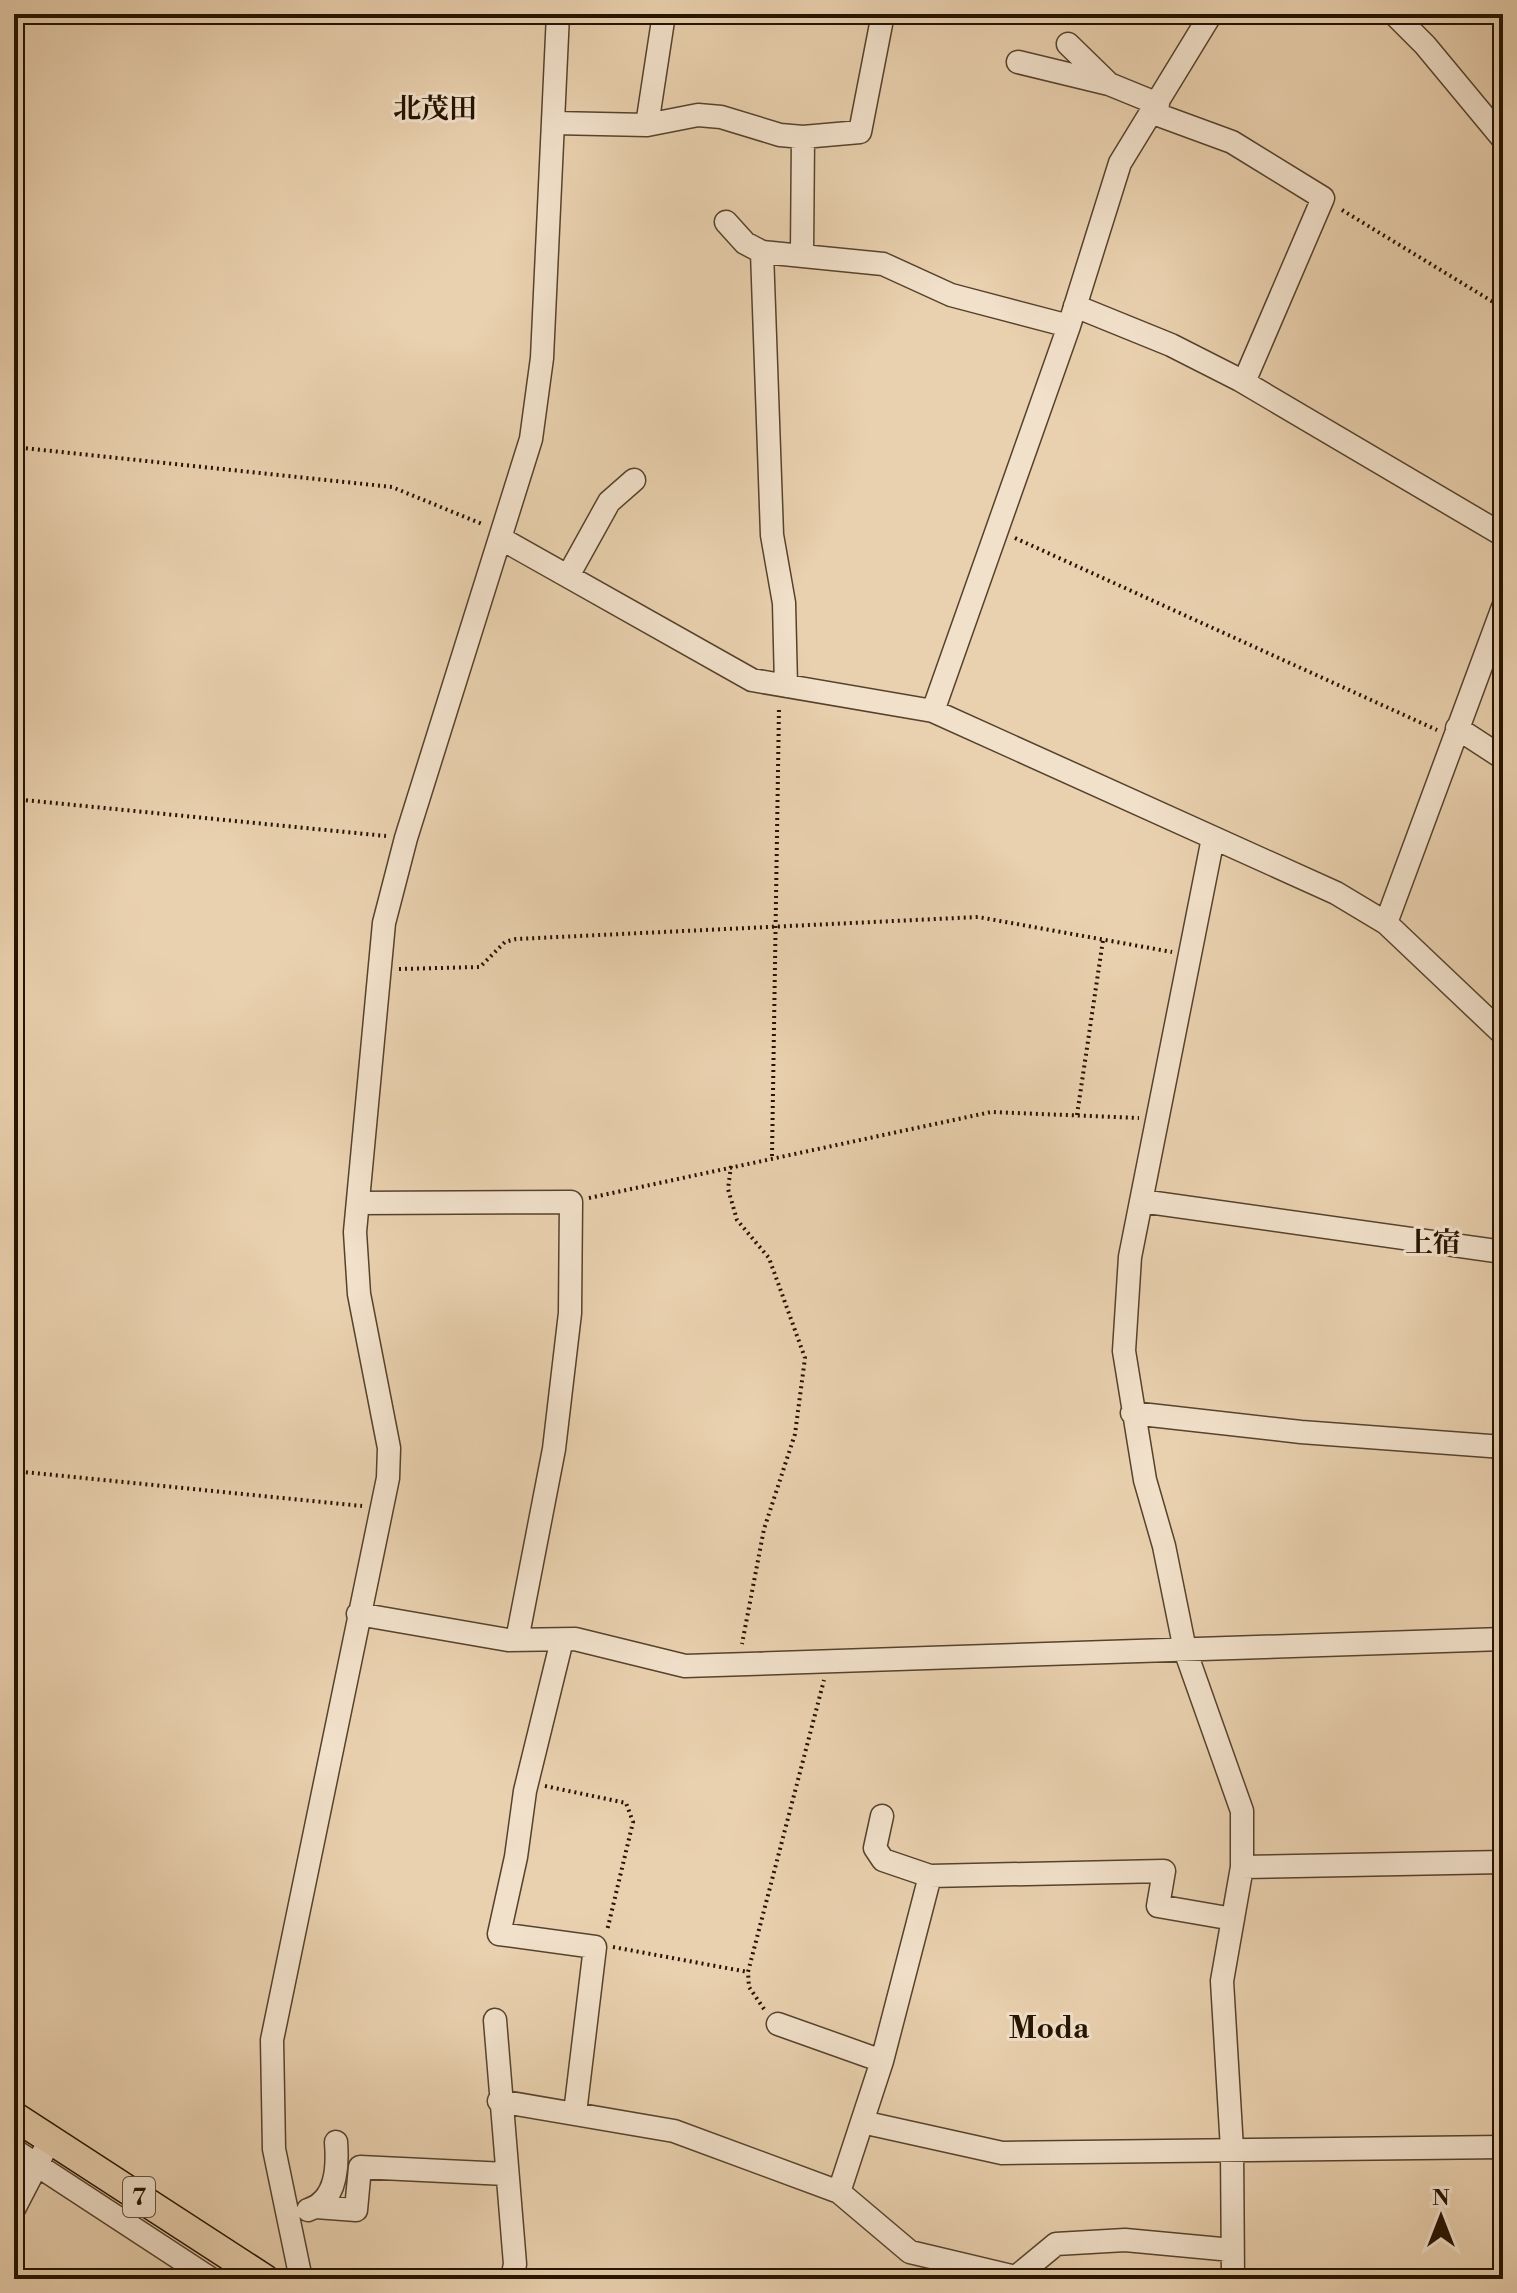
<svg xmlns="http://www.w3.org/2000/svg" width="1517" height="2293" viewBox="0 0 1517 2293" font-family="'Libre Bodoni','Noto Serif JP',serif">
  <rect width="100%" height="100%" fill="#e9d0ae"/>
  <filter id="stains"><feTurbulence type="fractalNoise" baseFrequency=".0025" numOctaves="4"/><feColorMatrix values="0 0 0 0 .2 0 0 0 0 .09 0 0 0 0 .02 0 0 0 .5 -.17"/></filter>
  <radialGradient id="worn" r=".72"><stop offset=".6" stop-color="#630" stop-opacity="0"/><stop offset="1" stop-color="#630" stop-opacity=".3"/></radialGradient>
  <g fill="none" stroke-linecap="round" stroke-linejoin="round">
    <defs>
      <path id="minor" d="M1394 14 1425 45 1503 139
        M1068 44 1107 82
        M1018 62 1109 84 1158 104
        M1153 113 1232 142 1323 198 1244 382
        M554 123 647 125 698 115 721 117 780 135 803 137
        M647 125 664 14
        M726 222 745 243 762 252
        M802 253 803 137 860 132 883 14
        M1075 306 1171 345 1240 380 1503 535
        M500 538 752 680 933 711 1336 893 1386 923 1503 1034
        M568 576 609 502 634 480
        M786 686 784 603 772 535 762 252 883 264 951 295 1069 326
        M933 711 1069 326 1120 163 1211 14
        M1457 728 1503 758
        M1213 838 1130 1257 1124 1351 1145 1480 1164 1546 1185 1650 1242 1811V1867L1222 1981 1232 2149 1233 2279
        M1386 923 1503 607
        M1141 1201 1503 1252
        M358 1203 571 1202 570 1313 554 1449 517 1640
        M1132 1413 1301 1432 1503 1447
        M358 1614 508 1640 575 1639 685 1666 1503 1639
        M562 1640 525 1791 516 1857 499 1934 595 1947 575 2113
        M882 1816 875 1848 883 1860 930 1876
        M1242 1867 1503 1862
        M495 2020 515 2264 512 2279
        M778 2024 882 2061
        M499 2101 674 2131 839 2192 910 2252 1016 2277 1056 2244 1125 2240 1232 2250
        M862 2122 1002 2153 1503 2147
        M14 2150 211 2279
        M839 2192 882 2061 930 1876 1164 1871 1158 1906 1233 1919
        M316 2207 356 2210 360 2167 506 2174
        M14 2209 43 2153
        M308 2210C337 2201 338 2167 336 2142
        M301 2279 274 2149 272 2040 388 1478 389 1448 359 1294 355 1232 384 923 406 838 531 439 542 358 558 14"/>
      <path id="major" d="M14 2116 265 2279"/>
    </defs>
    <use href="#minor" stroke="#56422c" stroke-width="25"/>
    <use href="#major" stroke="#251300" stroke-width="31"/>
    <path stroke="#251300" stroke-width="4" stroke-dasharray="2 4" stroke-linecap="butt" d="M1342 210 1503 308
      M14 447 392 487 482 524
      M1015 538 1437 730
      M14 799 386 836
      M399 969 480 967 505 942 516 939 978 917 1172 952
      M1077 1115 1103 940
      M772 1156 779 706
      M731 1166 728 1189 737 1220 769 1258 805 1358 795 1434 764 1529 742 1644
      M589 1198 991 1112 1139 1118
      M14 1471 362 1506
      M545 1786 626 1803 633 1822 607 1931
      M613 1947 748 1972
      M764 2009 749 1987 748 1972 824 1680"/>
    <use href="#minor" stroke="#f1e0ca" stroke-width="22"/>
    <use href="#major" stroke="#e9d0ae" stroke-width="28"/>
  </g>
  <g text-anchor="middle" stroke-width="6" stroke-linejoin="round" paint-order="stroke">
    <rect fill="#f1e0ca" stroke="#62503d" stroke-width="2" x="123" y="2177" width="32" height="40" rx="6"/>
    <g font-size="24" font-weight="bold" fill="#251300">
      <text x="139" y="2205">7</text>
    </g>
    <g font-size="28" font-weight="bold" fill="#251300" stroke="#f1e0ca">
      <text x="435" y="118">北茂田</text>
      <text x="1433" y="1252">上宿</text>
    </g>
    <g font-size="30" font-weight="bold" fill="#251300" stroke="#f1e0ca">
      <text x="1049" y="2038">Moda</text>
    </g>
  </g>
  <rect width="1517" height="2293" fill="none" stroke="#e9d0ae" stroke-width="48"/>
  <rect x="16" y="16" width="1485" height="2261" fill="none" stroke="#251300" stroke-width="4"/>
  <rect x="24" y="24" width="1469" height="2245" fill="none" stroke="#251300" stroke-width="2"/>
  <g transform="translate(1441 2217)" stroke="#f1e0ca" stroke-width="6" paint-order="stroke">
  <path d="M0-6L14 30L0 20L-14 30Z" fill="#251300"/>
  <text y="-12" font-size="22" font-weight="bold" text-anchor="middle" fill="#251300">N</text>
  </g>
  <rect width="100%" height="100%" filter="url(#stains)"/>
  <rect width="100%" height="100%" fill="url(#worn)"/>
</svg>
